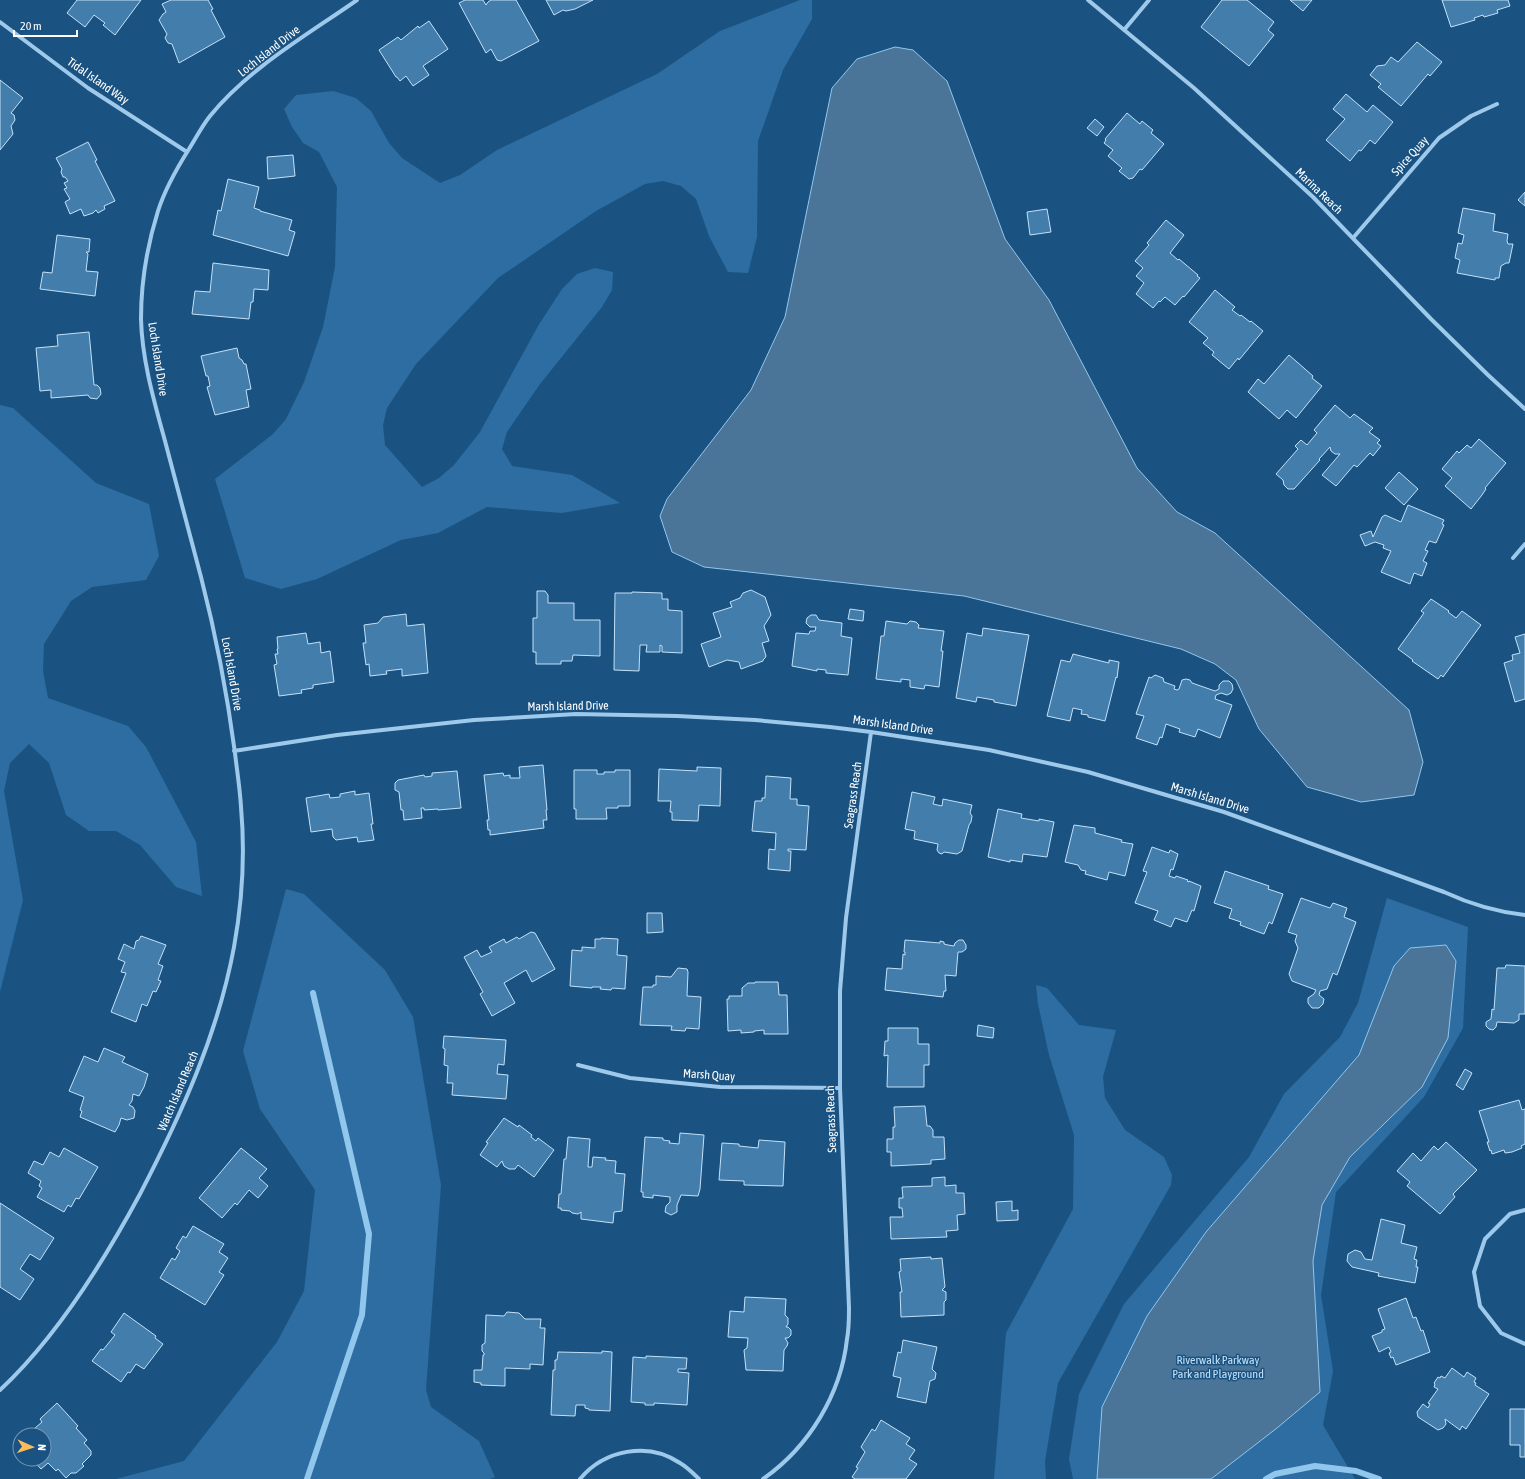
<svg xmlns="http://www.w3.org/2000/svg" width="1525" height="1479" viewBox="0 0 1525 1479" font-family="'Asap Condensed',sans-serif">
  <rect width="100%" height="100%" fill="#1a5382"/>
  <path fill="#2d6da1" d="M800 0H812V19L783 70 758 141 757 237 748 273 728 272 709 236 696 199 681 186 663 181 645 184 596 211 498 278 416 364 387 408 383 425 385 445 422 487 439 478 454 465 480 432 538 326 562 289 577 274 595 268 613 272 612 290 602 307 540 384 507 432 502 449 512 466 572 475 620 503 562 513 487 507 438 533 401 540 317 579 281 589 245 578 215 479 273 434 286 419 304 382 323 327 335 267 337 187 319 152 303 143 292 127 284 109 296 95 333 91 356 98 371 111 389 143 402 158 440 183 460 175 497 150 657 74 720 31Z
    M0 405 13 408 96 483 149 504 159 556 146 580 92 587 71 601 44 644 43 671 48 698 128 726 146 747 196 842 202 896 176 887 140 845 116 831H89L66 815 49 763 29 744 10 763 4 791 23 900 0 992Z
    M286 889 304 894 385 970 413 1017 441 1185 426 1390 431 1407 479 1441 495 1477 490 1479H116L184 1461 277 1342 304 1291 315 1190 260 1109 243 1051Z
    M1387 898 1468 927 1463 1028 1424 1097 1336 1192 1321 1295 1333 1371 1323 1425 1355 1479H1073L1069 1459 1079 1394 1124 1304 1249 1157 1284 1094 1340 1037 1358 1003Z
    M1036 985 1047 988 1079 1025 1116 1030 1103 1077 1105 1098 1125 1130 1164 1157 1172 1175 1171 1185 1058 1383 1045 1461 1046 1479H994L1006 1333 1073 1209 1074 1135 1049 1055 1038 1004Z"/>
  <path fill="#4b7598" stroke="#91c6ed" d="M895 47 913 50 947 81 1005 239 1049 300 1137 468 1177 512 1215 533 1409 710 1423 762 1414 795 1361 802 1307 787 1259 729 1236 680 1215 664 1181 649 964 596 704 567 672 552 660 516 667 499 751 390 785 317 832 88 857 59Z
    M1446 945 1456 961 1448 1038 1422 1087 1350 1157 1322 1205 1313 1261 1320 1392 1277 1428 1211 1479H1097L1102 1407 1147 1316 1206 1232 1359 1055 1394 966 1410 948Z"/>
  <g fill="none" stroke-linecap="round" stroke-linejoin="round">
    <path stroke="#91c6ed" stroke-width="6" d="M307 1479 362 1315 369 1234 313 993
      M1266 1479 1275 1474 1315 1466 1356 1471 1379 1479"/>
  </g>
  <path fill="#437dab" stroke="#c3e1f8" d="M77 0H141L115 35 103 25 105 23 94 15 85 27 67 13Z
    M171 0H208L213 9 211 10 225 37 179 63 172 44 168 43 165 38 167 34 159 20 163 14 166 12 162 4Z
    M465 0H483L486 5 488 2 491 0H516L539 41 501 61 497 60 491 49 486 53 459 3Z
    M546 0H593L575 9 566 11 563 10 554 15Z
    M1222 0H1247L1274 22 1268 30 1274 35 1249 66 1201 27Z
    M1290 0H1312L1303 11Z
    M1442 0H1508L1510 6 1497 10 1498 13 1484 17 1483 15 1474 18 1475 20 1451 27Z
    M429 21 448 49 423 66 429 75 413 86 406 76 400 81 397 77H396L379 50 398 37 401 40 418 26 419 28Z
    M1417 42 1442 62 1430 76 1428 74 1401 106 1378 87 1381 84 1370 75 1377 66 1385 65 1391 57 1398 62Z
    M0 80 23 98 11 113 14 115 15 120 11 126 13 134 0 150Z
    M1346 94 1367 112 1373 105 1393 122 1375 144 1370 140 1361 151 1359 150 1350 161 1326 140 1345 119 1333 109Z
    M1127 113 1140 124 1142 121 1153 130 1151 133 1164 144 1142 170 1140 169 1133 178 1129 179 1119 171 1122 168 1108 156 1113 150 1104 143 1106 140 1105 139Z
    M1095 119 1104 127 1097 136 1087 128Z
    M88 142 97 160 95 161 115 201 104 206 105 209 98 213 96 210 93 213 84 216 81 209 70 214 65 202 70 199 64 189 67 188 64 183 68 181 65 177H63L61 172 62 169 56 158Z
    M293 155 295 176 268 179 267 157Z
    M228 179 259 187 254 208 260 210V211L292 220 289 230 295 232 288 256 213 235 218 210 221 211Z
    M1525 192V206L1518 200Z
    M1463 208 1495 214 1493 231 1508 234 1507 241 1508 244H1513L1509 263H1506L1501 266 1499 278H1495V280L1457 273 1460 260 1455 258 1458 243 1462 244 1464 235 1458 233Z
    M1047 209 1051 232 1030 235 1027 212Z
    M1166 220 1184 235 1170 253 1178 260 1179 259 1198 275 1197 276 1200 278 1184 297 1183 296 1175 305 1165 297 1160 302 1159 301 1153 308 1136 294 1144 283 1136 276 1143 268 1135 261 1149 245 1147 243Z
    M57 235 90 239 89 252H86L88 254 86 271 98 272 95 296 40 289 43 272 52 273Z
    M213 263 269 270 268 290 254 289 253 302H251L249 319 192 314 195 291 210 292Z
    M1215 290 1235 307 1232 310 1240 316 1241 315 1250 322 1251 321 1263 331 1239 360 1238 358 1229 369 1212 355 1214 352 1203 343 1208 338 1189 322Z
    M89 332 94 385H97L100 388 101 394 97 399 90 398 88 395 51 398V390L40 391 36 348 58 346 57 335Z
    M237 348 239 358 242 360 244 364H246L251 389 246 390 249 407 215 415 207 387 210 386 208 376H206L201 356Z
    M1289 355 1313 376 1312 378 1322 386 1296 418 1287 410 1279 419 1248 392 1258 379 1264 384Z
    M1335 405 1350 418 1354 414 1373 428 1369 432 1380 440 1377 443 1381 446 1373 456 1370 453 1357 467 1354 465 1336 486 1322 475 1340 454H1335L1331 451 1330 447 1319 459 1320 460 1294 489H1288L1284 485 1283 480 1276 474 1298 449 1295 446 1301 440 1307 445 1317 433 1314 430Z
    M1479 439 1506 463 1485 488 1486 489 1482 495 1471 509 1445 486 1452 478 1442 469 1457 451 1459 453 1467 445 1471 448Z
    M1399 472 1418 489 1404 505 1385 488Z
    M1408 505 1444 520 1442 524 1444 525 1436 543 1429 541 1425 550 1428 551 1423 561 1427 563 1422 576 1414 573 1410 584 1381 572 1391 551 1383 548 1384 545 1375 542 1365 546 1360 535 1371 531 1373 537 1382 517 1385 515 1401 522Z
    M751 590 765 597 771 615 764 626 769 641 762 643 766 656 765 658 763 660V661L741 669 739 662 727 660 709 667 701 644 721 637 713 613 732 607 730 602 740 598 743 593Z
    M537 591H545L548 595V603H574V620H600V656L573 655 572 661H561V664H536V652H533V618H537Z
    M632 592 662 593V599H668V610L682 611V653L662 652V646L660 645V652H646L647 645H640L639 671 614 670 615 593H632Z
    M1431 599 1449 611 1448 612 1456 618 1462 611 1481 625 1443 677 1441 675 1438 679 1412 661 1413 660 1398 649 1424 613 1421 611Z
    M850 609 864 611 863 621 848 619Z
    M406 614 407 626 424 624 428 673 402 676V669L386 671 387 674 370 676 369 664 366 665 363 643H366L364 625 378 623 383 617Z
    M811 615H816L819 620 842 623 841 636 852 638 848 675 826 673V670L817 669V671L792 666 796 633 809 634 810 631H815L816 627H810L806 623 807 618Z
    M886 621 907 624 910 621 916 622 919 625 918 628 944 631 941 651H943L939 687 925 685 924 689 910 687V680L901 679V682L876 679 881 636H884Z
    M983 628 1029 635 1016 706 994 702V700L977 697 976 702 956 698 967 633 982 636Z
    M306 633 308 644 320 642 321 653 330 651 334 682 313 685V688L301 690 302 693 279 696 274 665 277 664 275 654H278L277 649H278L277 637Z
    M1525 634V699L1515 702 1504 663 1513 660 1512 655 1520 653 1515 637Z
    M1073 654 1109 663V660L1119 662 1117 678 1116 677 1105 721 1088 717V715L1081 714 1082 710 1073 708 1070 721 1047 716 1061 660 1070 662Z
    M1155 675 1163 678 1164 682 1175 686 1174 689 1177 690 1179 689 1182 680 1186 679 1190 680 1192 683 1215 691 1219 689V685L1223 681H1229L1232 684 1233 689 1231 693 1227 695 1221 693 1216 695 1215 699 1232 705 1220 738 1198 729 1195 737 1179 732 1180 729 1166 724 1162 738 1160 737 1157 745 1136 738 1144 716 1136 714 1149 677 1151 678Z
    M543 765 547 810H546L547 820H543L544 828 490 835V830H488L487 820H489L484 775 503 773 504 776 510 775V778H520L519 767Z
    M697 767 721 768 720 806 699 805 698 821 672 820V812H670L671 801H658L659 769 697 771Z
    M574 770H597V774H604V772H615V770H630V806H618V808H606L607 819H576V809H574Z
    M457 771 461 808 438 810V809L424 810V808H421L422 818 404 820 403 810H401L399 792 395 790V783L398 780 424 775 425 777 432 776V773Z
    M766 776 791 778 790 799H797V805L809 806 806 850 788 849V851H791L790 871 768 869 769 849 775 850 776 833 752 831 755 801H762V798H765Z
    M355 791V795L369 793 373 824H371L374 840 358 842 357 837 336 840 333 837 332 829 311 832 306 798 329 794 330 798 340 797V794Z
    M912 792 935 797 933 804 942 806 943 799 972 805 970 813 972 816 971 822 969 825 962 851 957 854 944 852 942 854 939 853 937 850 938 844 914 839 915 831 905 829Z
    M998 809 1022 814 1021 818 1039 821V819L1054 822 1047 857 1023 854 1022 862 1010 860V862L988 857Z
    M1074 825 1095 828V833L1122 840 1121 842 1133 844 1125 876 1109 872 1107 880 1085 874 1086 871 1081 870 1078 865 1065 862Z
    M1152 847 1169 853 1170 850 1178 854 1173 870 1171 869 1169 876 1175 878 1176 876 1188 880 1187 881 1189 882V881L1201 886 1194 911 1192 910 1187 922 1175 918 1171 927 1154 920 1158 911 1135 903 1147 872 1143 871Z
    M1225 871 1269 886 1268 889 1283 894 1272 924 1269 922 1264 934 1240 925 1241 922 1229 918 1232 909 1214 903Z
    M1301 898 1330 908 1333 903 1347 908 1344 917 1356 922 1337 975 1333 973 1327 989 1320 991 1319 995 1324 999 1323 1004 1319 1008H1312L1308 1003V998L1314 994 1316 990 1292 981 1289 974 1298 948 1295 941 1297 935 1288 932Z
    M647 913H662L663 932 647 933Z
    M531 932 535 933 555 969 532 982 526 970 504 983 515 1003 492 1016 480 994 483 992 464 957 477 950 481 957 492 952 489 947 504 939 506 943 517 937 519 939Z
    M141 936 166 945 158 964 163 966 158 980 161 981 156 992 153 991 147 1006 142 1004 136 1022 111 1012 126 973 121 972 125 962 118 959 124 944 134 949 136 941 139 940Z
    M601 938 618 939 617 955 627 956 625 989 612 988 611 990 600 989 601 987H592V988L570 986 572 950 582 951V947L595 948V939H601Z
    M905 940 940 943V941L944 942V944L948 945 954 946 955 943 959 940H963L966 945V949L962 952H958L956 976 945 975 946 991H944L943 997 885 990 887 968 902 969 903 954 905 955V952H904Z
    M1506 965 1525 966V1014H1519V1020L1514 1023 1497 1022 1496 1027 1493 1030 1489 1029 1486 1026V1022L1491 1019 1492 1009 1494 1010 1497 968H1505Z
    M678 968 687 969 688 972 687 996 701 997 699 1029 686 1028 685 1031 671 1030 672 1026 640 1025 643 987H653V985H656V976L671 977Z
    M755 982H778L779 995H787L788 1034H764V1030L754 1031V1032L741 1033V1030L728 1031 727 999H729V996H742V988L748 983H755Z
    M978 1025 994 1028 993 1038 977 1036Z
    M888 1028H918V1044H929V1065H924V1087H887L888 1055 884 1056 885 1041H888Z
    M444 1036 506 1040 504 1065 498 1064 497 1074 508 1075 506 1099 452 1095 453 1083H447L448 1066 444 1065 445 1049 443 1048Z
    M104 1048 125 1057 122 1062 148 1074 144 1087 139 1096 133 1094 132 1101 129 1105 133 1107 135 1111 134 1118 127 1120 121 1118 119 1125 115 1132 80 1117 82 1111 80 1110 84 1097 69 1091 84 1056 98 1062Z
    M1465 1069 1472 1073 1463 1090 1456 1085Z
    M1519 1100 1522 1110 1525 1109V1144L1521 1146 1522 1148 1512 1152 1505 1153 1504 1150 1492 1154 1491 1150 1490 1151 1487 1142H1489L1479 1111Z
    M925 1106 927 1126H930L933 1130V1137H944L945 1159 931 1160V1164L891 1166V1152H887V1139H893V1127H895L894 1107Z
    M504 1118 518 1127 519 1125 532 1135 531 1137 536 1141 538 1138 554 1150 534 1177 518 1165 515 1169H509L504 1166 502 1161 497 1167 480 1155 488 1143 486 1142Z
    M680 1133 704 1135 700 1189 698 1196 681 1195 677 1205V1212L671 1215 665 1212 666 1206 670 1202V1197L653 1195V1198L643 1197V1192H641L645 1137 663 1138V1140L670 1141 669 1143 679 1144Z
    M568 1137 590 1139 588 1167H592L593 1157 606 1158 605 1160 616 1161 615 1173 625 1174 622 1211 614 1212 613 1223 581 1219V1212L578 1214 572 1213 570 1211 561 1210V1208H558L559 1194H561L564 1159H566Z
    M759 1140 785 1142 783 1186 744 1185V1181L719 1180 722 1143 739 1144V1146L758 1148Z
    M1446 1142 1477 1170 1453 1194 1455 1197 1440 1214 1407 1186 1410 1182 1397 1171 1413 1153 1421 1161 1434 1146 1438 1150Z
    M64 1148 98 1167 79 1199 76 1198 71 1207 68 1205 64 1212 37 1197 42 1188 39 1186 41 1181 28 1173 34 1161 43 1165 50 1152 59 1157Z
    M241 1148 267 1169 259 1178 268 1186 258 1198 249 1190 237 1205 235 1203 222 1218 199 1198Z
    M945 1177V1186L956 1185V1193H964L965 1214 957 1215 958 1230 946 1231 947 1237 891 1239 890 1217H903L902 1208H899V1198H903L902 1187 932 1186V1178Z
    M1012 1201V1211L1018 1210V1220L997 1221 996 1202Z
    M0 1203 54 1238 40 1260 30 1254 20 1269 34 1279 20 1300 0 1287Z
    M1381 1219 1405 1225 1401 1243 1417 1247 1414 1259 1417 1260 1416 1267H1418L1415 1283 1378 1276 1379 1273 1352 1267 1347 1261 1348 1254 1355 1250 1361 1252 1365 1259 1372 1260Z
    M193 1226 224 1244 219 1252 228 1258 219 1272 224 1275 205 1305 160 1278 172 1258 175 1260 180 1251 176 1248 183 1236 186 1238Z
    M931 1257V1259L942 1258 945 1287 942 1290 946 1292V1300L944 1302V1315L901 1317 900 1292H902L899 1272 901 1271 900 1259Z
    M745 1297 786 1299 785 1315 788 1318V1324L786 1327H788L791 1330V1335L788 1338H785L788 1343 787 1346 784 1350 783 1371 746 1370 744 1350 747 1348 748 1338 728 1337 730 1311 744 1312Z
    M1406 1298 1413 1318 1416 1317 1421 1331 1423 1330 1430 1352 1396 1365 1393 1357 1391 1358 1389 1353 1391 1352 1389 1347 1379 1352 1372 1336 1382 1332V1330L1385 1329 1378 1309Z
    M507 1312 519 1313 525 1319H541L540 1328H545L543 1365 530 1364V1369L505 1368V1386L481 1385V1383L474 1382V1370H482L483 1355H484V1353L482 1351V1345L485 1343 486 1315 504 1316Z
    M124 1313 156 1336 155 1338 163 1344 144 1369 136 1364 130 1373 128 1372 121 1382 92 1361 101 1349 103 1350 115 1335 111 1332Z
    M903 1340 937 1347 932 1369 936 1373 935 1379 930 1381 926 1403 897 1397 901 1378 893 1376 898 1352 901 1353Z
    M602 1351 612 1352 610 1411 589 1410V1409L585 1408V1405H576L575 1416 551 1415 553 1370H555V1360H557L558 1352 602 1353Z
    M646 1356 687 1358 686 1369H678V1372L689 1373 687 1405 654 1403V1405H645V1403L631 1402 633 1357 646 1358Z
    M1452 1368 1464 1377 1467 1372 1476 1378 1474 1382 1476 1383 1475 1385 1489 1394 1466 1429 1462 1426 1460 1430 1445 1419 1446 1424 1443 1428 1438 1430 1418 1417 1417 1412 1423 1404 1428 1408 1430 1404 1428 1403 1438 1389 1434 1387 1435 1384 1434 1383 1438 1377 1440 1378 1441 1376 1445 1378Z
    M57 1403 78 1426 76 1428 87 1440 84 1443 91 1451V1455L82 1464 84 1466 76 1473H71L66 1478 58 1469 56 1471 48 1463 41 1469 32 1459H44V1435H27L42 1422 40 1419Z
    M1510 1409H1525V1457H1520V1445H1510Z
    M881 1420 910 1438 906 1444 915 1450 909 1459 917 1464 906 1479H855L852 1477 858 1468 856 1467 865 1452 861 1447 872 1429 875 1431Z"/>
  <g fill="none" stroke-linecap="round" stroke-linejoin="round">
    <path stroke="#9ec9eb" stroke-width="4" d="M1088 0 1194 88 1313 197 1431 319 1488 375 1525 409
      M0 22 88 88 187 152
      M1124 30 1149 0
      M1353 238 1439 138 1471 116 1497 104
      M1513 558 1525 544
      M234 751 337 735 474 720 576 714 677 716 755 720 830 727 871 732 989 750 1088 772 1224 812 1444 892C1470 904 1497 912 1525 915
      M578 1065 630 1078 720 1087 840 1088
      M1525 1210 1510 1214 1485 1239 1474 1272 1480 1306 1501 1333 1525 1344
      M0 1390C56 1338 104 1261 140 1194 181 1115 218 1034 234 947 242 903 245 852 241 807 240 789 237 771 235 753 227 693 216 635 201 577 189 531 177 486 165 441 154 401 142 360 141 319 141 282 147 246 158 211 165 189 177 168 189 149 196 138 202 126 210 116 249 68 307 35 357 0
      M580 1479C604 1450 648 1441 680 1463 687 1467 693 1473 699 1479
      M763 1479C809 1447 841 1394 847 1339 849 1329 849 1318 849 1308L840 1088V991L846 918 871 732"/>
  </g>
  <g text-anchor="middle" stroke-width="3" stroke-linejoin="round" paint-order="stroke">
    <g font-size="12" fill="#fff" stroke="#1a5382">
      <text transform="translate(269 51) rotate(-38)" y="4">Loch Island Drive</text>
      <text transform="translate(98 81) rotate(35)" y="4">Tidal Island Way</text>
      <text transform="translate(1410 156) rotate(-48)" y="4">Spice Quay</text>
      <text transform="translate(1319 191) rotate(44)" y="4">Marina Reach</text>
      <text transform="translate(158 359) rotate(81)" y="4">Loch Island Drive</text>
      <text transform="translate(232 674) rotate(80)" y="4">Loch Island Drive</text>
      <text transform="translate(568 706) rotate(-1)" y="4">Marsh Island Drive</text>
      <text transform="translate(893 725) rotate(8)" y="4">Marsh Island Drive</text>
      <text transform="translate(853 795) rotate(-82)" y="4">Seagrass Reach</text>
      <text transform="translate(1210 798) rotate(17)" y="4">Marsh Island Drive</text>
      <text transform="translate(709 1075) rotate(4)" y="4">Marsh Quay</text>
      <text transform="translate(178 1091) rotate(-67)" y="4">Watch Island Reach</text>
      <text transform="translate(831 1119) rotate(-92)" y="4">Seagrass Reach</text>
    </g>
    <g font-size="12" fill="#c3e1f8" stroke="#1a5382">
      <text x="1218" y="1364">Riverwalk Parkway<tspan x="1218" dy="14">Park and Playground</tspan></text>
    </g>
  </g>
  <g transform="translate(32 1447) rotate(93)"><circle r="19" fill="#1a5382" stroke="#7698b4"/>
  <path d="M0-3L7 15L0 10L-7 15Z" fill="#fdbc5a"/>
  <text y="-6" font-size="11" font-weight="bold" text-anchor="middle" fill="#ffffff">N</text>
  </g>
  <path d="M14 30v6h63v-6" fill="none" stroke="#ffffff" stroke-width="2"/>
  <text x="20" y="30" font-size="12" fill="#ffffff" stroke="#1a5382" stroke-width="3" paint-order="stroke">20 m</text>
</svg>
